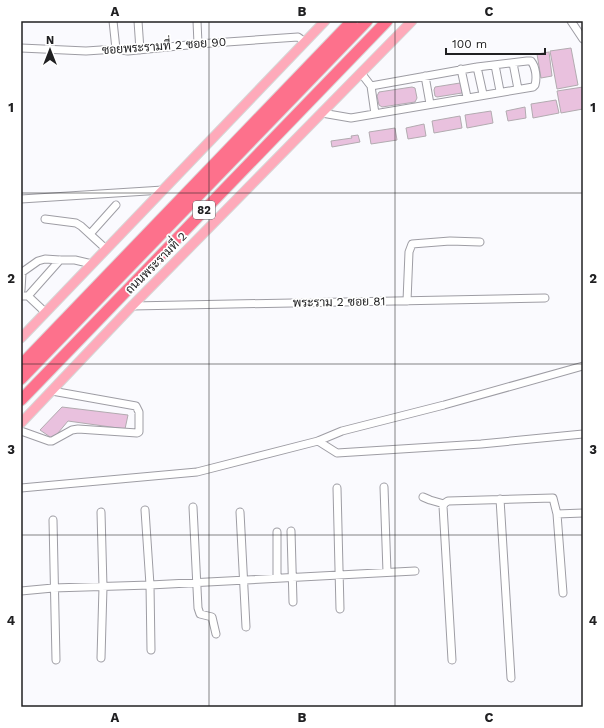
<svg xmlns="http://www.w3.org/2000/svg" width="604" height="728" viewBox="0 0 604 728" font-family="'Work Sans',Sarabun,sans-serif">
  <rect width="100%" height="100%" fill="#fafafe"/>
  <path fill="#e9c1de" stroke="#b2abb0" d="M571 48 578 85 557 89 550 51Z
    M549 52 552 76 541 78 537 54Z
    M460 83 462 84 463 90 462 93 437 97 435 96 434 90 435 87Z
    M412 87 415 88 417 98 415 102 382 107 379 105 377 96 379 92Z
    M583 87V109L561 113 557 91Z
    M556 100 559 113 533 118 531 104Z
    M525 107 526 118 508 121 506 111Z
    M491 111 493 123 467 128 465 115Z
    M460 116 462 128 434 133 432 121Z
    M424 124 426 136 408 139 406 128Z
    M395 128 397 140 371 144 369 132Z
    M358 135 360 142 332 147 331 141 352 138 351 136Z
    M62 407 128 415 125 429 68 421 53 439 40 430Z"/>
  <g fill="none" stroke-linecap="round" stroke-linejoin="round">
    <defs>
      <path id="minor" d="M113 21 116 49
        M138 21 140 50
        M197 21 198 44
        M571 21 583 39
        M21 48 86 51 116 49 128 51 198 44 298 37 305 42
        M513 63 518 89
        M495 65 500 91
        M477 67 483 94
        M461 69 467 97
        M425 76 430 104
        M371 86 375 114
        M322 113 351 118 533 87 535 85C537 78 536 67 531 61H527L477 67 371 86 361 73
        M21 199 163 190
        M45 219 76 223 81 226 106 249
        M90 234 116 205
        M21 273 38 261 45 259 60 260H75L92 264
        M21 290 22 273
        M21 296H28L45 312
        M28 296 60 260
        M407 301 409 252 412 244 450 241 480 242
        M132 306 545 298
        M21 431 49 441H52L72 430 78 429 137 433 139 432V412L136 406 52 391
        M318 441 337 453 481 444 583 434
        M384 487 387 572
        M21 488 197 472 318 441 342 431 444 405 583 366
        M337 488 340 609
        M423 497 430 500 444 504
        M500 499 511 678
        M193 507 198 608 200 614 212 617 216 634
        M145 510 150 585 151 650
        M240 512 246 627
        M557 514 583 513
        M53 520 56 660
        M291 531 293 602
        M277 532V578
        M21 591 53 588 150 585 415 571
        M101 658 103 587 101 512
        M452 660 443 506 445 503 448 501 553 498 557 514 563 593"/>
      <path id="major" d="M21 338 325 21
        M21 423 132 306 412 21"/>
      <path id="highway" d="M21 365 352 21
        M21 379 367 21
        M21 400 387 21"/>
    </defs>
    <use href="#minor" stroke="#9e9da4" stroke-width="9"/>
    <use href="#major" stroke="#d7d7d7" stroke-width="11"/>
    <use href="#highway" stroke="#d7d7d7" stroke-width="13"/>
    <use href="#minor" stroke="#fff" stroke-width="7"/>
    <use href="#major" stroke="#feaaba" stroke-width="9"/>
    <use href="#highway" stroke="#fd718c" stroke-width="11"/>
  </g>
  <path fill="none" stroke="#202022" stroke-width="1" stroke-opacity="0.55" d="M209 21V707M395 21V707M21 193H583M21 364H583M21 535H583"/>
  <g text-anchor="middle" stroke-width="3.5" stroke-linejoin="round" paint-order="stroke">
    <rect fill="#fff" stroke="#636364" stroke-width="1" x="193" y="201" width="22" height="18" rx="3"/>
    <g font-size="11" font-weight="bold" fill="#202022">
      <text x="204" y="214">82</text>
    </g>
    <g font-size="12" fill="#202022" stroke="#fff">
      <text transform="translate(164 46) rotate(-4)" y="4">ซอยพระรามที่ 2 ซอย 90</text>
      <text transform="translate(156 263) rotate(-45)" y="4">ถนนพระรามที่ 2</text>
      <text transform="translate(339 302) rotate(-1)" y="4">พระราม 2 ซอย 81</text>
    </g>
  </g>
  <rect width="604" height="728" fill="none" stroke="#ffffff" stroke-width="44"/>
  <g transform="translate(50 50)" stroke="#ffffff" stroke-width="3" paint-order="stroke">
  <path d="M0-3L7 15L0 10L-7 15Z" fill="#202022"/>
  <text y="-6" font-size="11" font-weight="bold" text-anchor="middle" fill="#202022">N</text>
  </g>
  <path d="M446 48v6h99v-6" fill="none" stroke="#202022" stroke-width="2"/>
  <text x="452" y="48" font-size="12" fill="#202022" stroke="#ffffff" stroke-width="3" paint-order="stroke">100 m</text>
  <rect x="22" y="22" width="560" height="684" fill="none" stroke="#202022" stroke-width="1.5"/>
  <g font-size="13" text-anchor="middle" font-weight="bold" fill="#202022">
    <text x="115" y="16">A</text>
    <text x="302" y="16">B</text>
    <text x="489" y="16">C</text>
    <text x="11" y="112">1</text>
    <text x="593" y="112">1</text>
    <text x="11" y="283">2</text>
    <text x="593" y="283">2</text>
    <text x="11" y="454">3</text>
    <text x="593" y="454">3</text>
    <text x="11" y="625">4</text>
    <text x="593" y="625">4</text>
    <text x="115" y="722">A</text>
    <text x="302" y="722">B</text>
    <text x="489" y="722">C</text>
  </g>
</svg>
